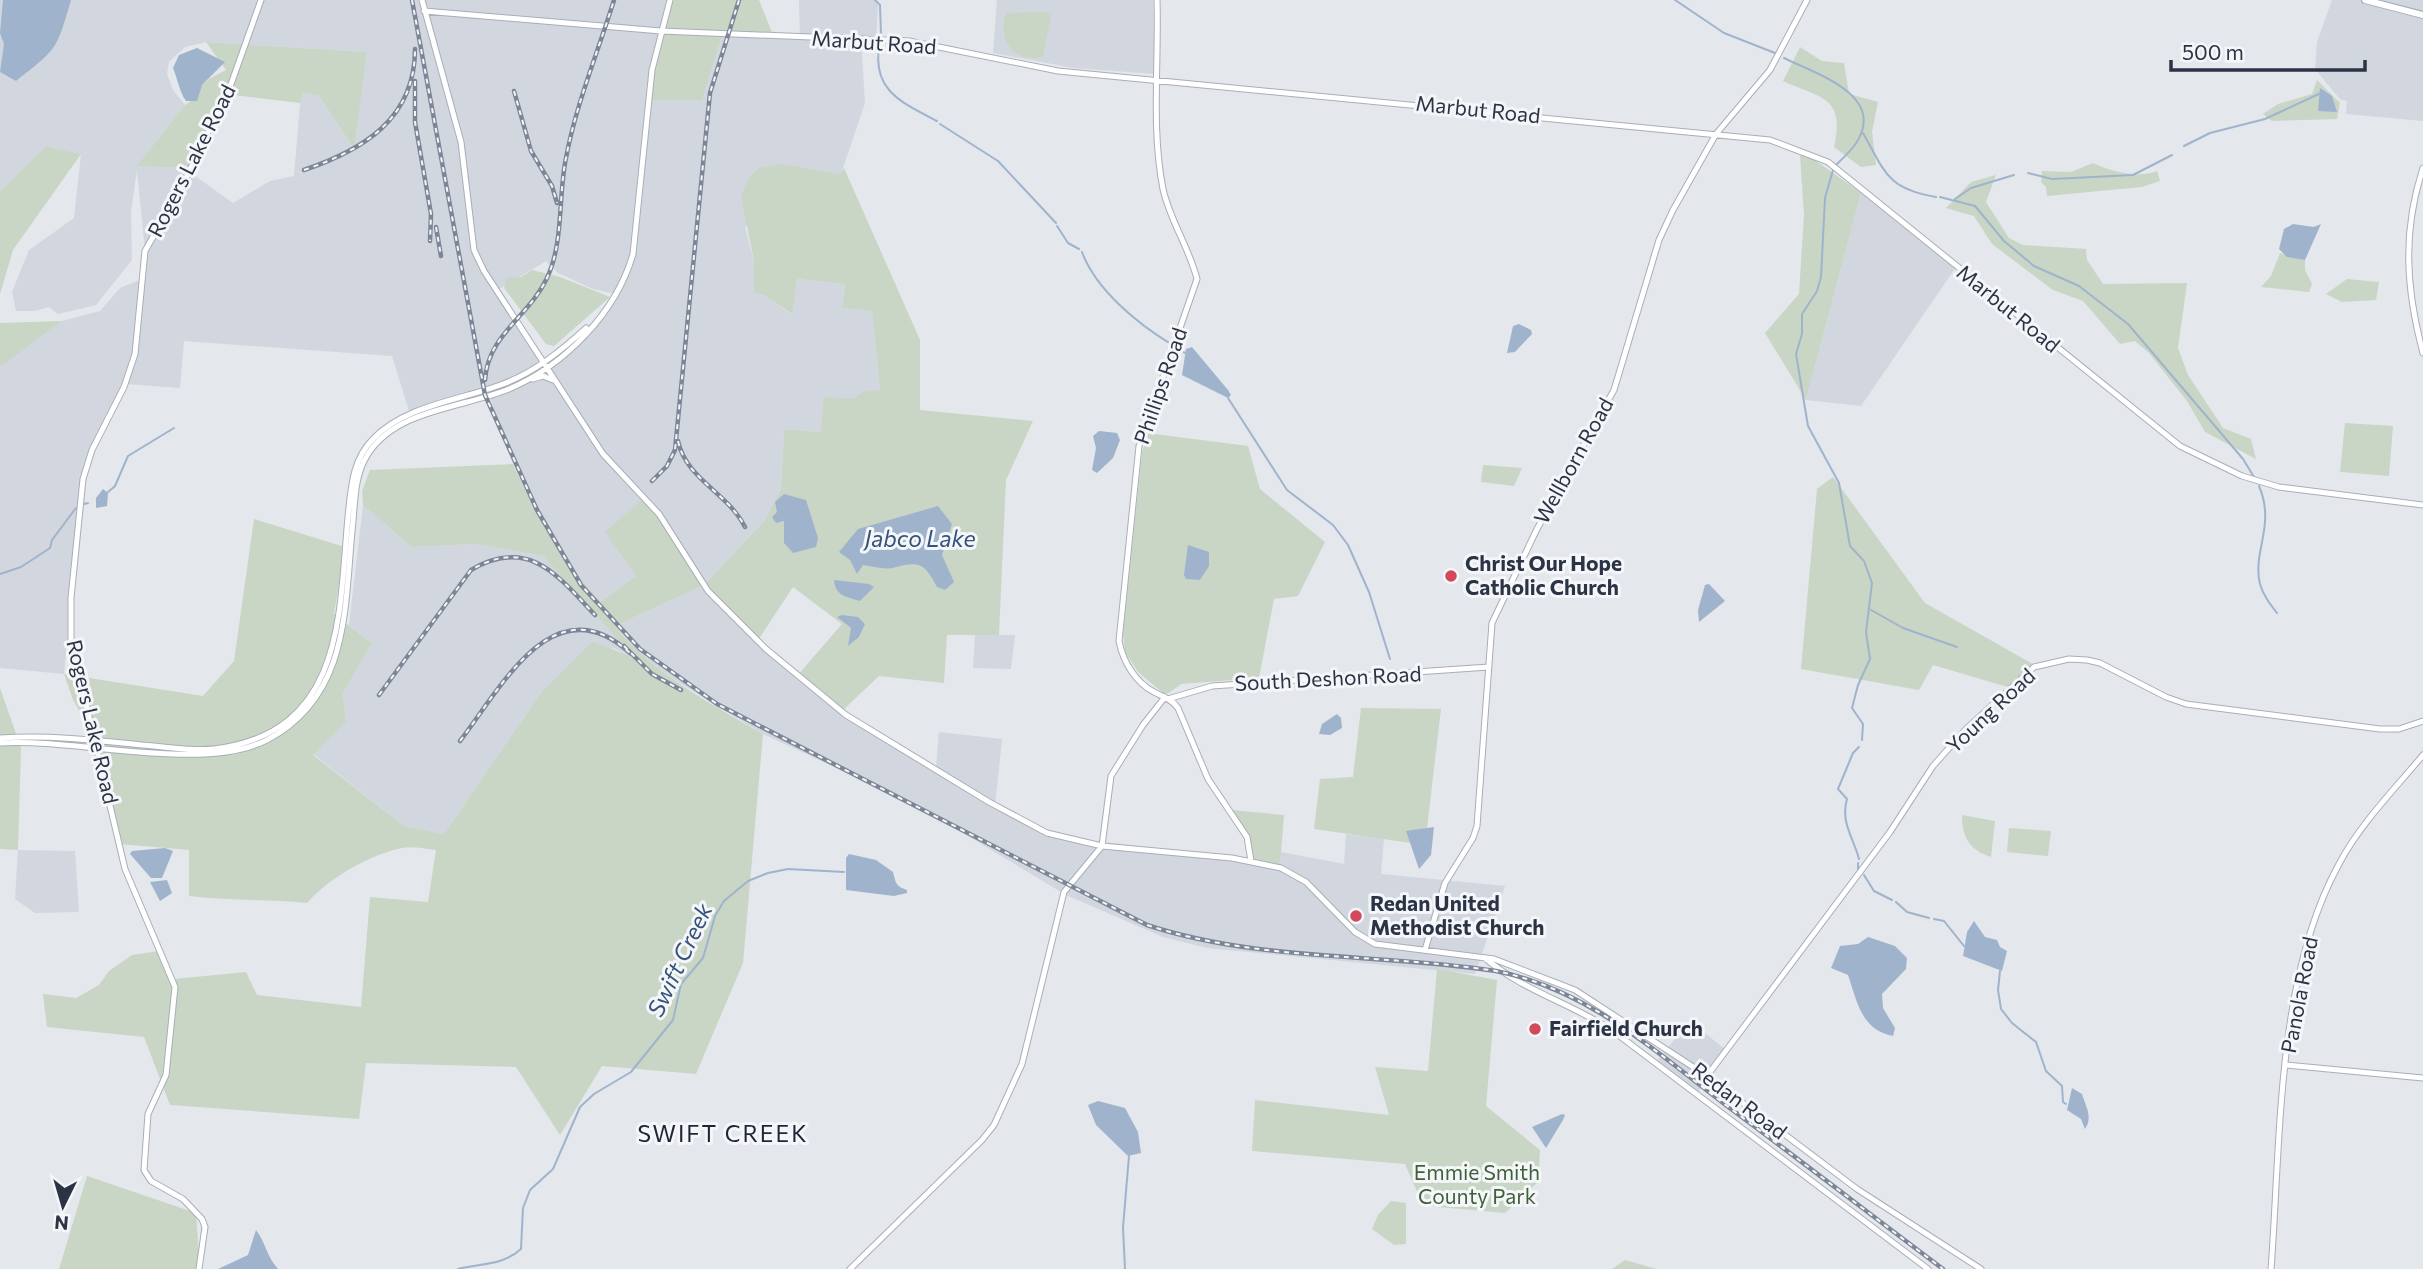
<svg xmlns="http://www.w3.org/2000/svg" width="2423" height="1269" viewBox="0 0 2423 1269" font-family="Commissioner,sans-serif">
  <rect width="100%" height="100%" fill="#e4e7ec"/>
  <path fill="#d2d6de" fill-rule="evenodd" d="M0 0H671L648 75 646 100H701L721 34 800 36 799 0H874L878 4 876 41 861 39 865 103 843 168 839 174 833 173 745 227 754 261V293L764 295 791 314 797 279 845 284 842 308 872 311 880 391 821 432 784 429 781 489 764 521 705 584 758 640 842 711 936 767 939 732 1002 739 995 806 1035 830 1060 837 1254 859 1280 865 1281 852 1344 864 1346 834 1384 839 1381 874 1505 886 1475 974 1207 948 1163 937 1066 895 953 827 869 783 763 734 670 677 641 655 615 626 704 585 606 532 636 576 600 602 568 565 537 517 509 454 487 387 409 411 392 356 184 341 180 388 126 384 81 478 64 674 0 668V366L62 321 100 311 120 288 142 279 145 250 137 170 131 212 132 260 96 305 58 314 49 307 35 311H16L12 292 29 250 74 218 81 154 46 146 0 191ZM206 42 367 52 353 148 319 96 301 93 294 176 270 181 233 203 184 168 138 166 185 105 173 90 167 74 169 62 185 47ZM546 261 558 273 593 289 615 294 597 325 541 365 496 291Z
    M997 0H1153L1155 74 1073 68 993 53Z
    M2332 0H2423V121L2346 114 2347 101 2340 99 2315 69 2317 42Z
    M1861 193 1896 217 1956 267 1861 406 1806 400Z
    M363 505 412 547 476 544 543 556 636 658 613 648 540 694 444 834 404 826 313 754 346 722 343 693 372 643 349 625Z
    M975 635H1015L1011 669 973 668Z
    M18 850 75 851 79 912 35 913 15 899Z
    M1690 1021 1726 1050 1697 1094 1655 1063Z"/>
  <path fill="#c9d6c5" d="M671 0H759L773 35 722 34 702 100H646L648 75Z
    M1047 12 1051 16 1043 57C1013 63 997 40 1006 13Z
    M206 42 367 52 354 149 319 96 302 93 300 103 225 94 190 171 184 168 137 166 185 105 194 99 200 87 209 79 226 70Z
    M1800 47 1822 61 1844 63 1849 94 1878 102 1872 132 1876 165 1861 167 1834 147C1845 97 1823 99 1783 81Z
    M2317 80 2340 103 2337 119 2272 121 2263 114 2278 104 2312 94Z
    M46 146 81 154 13 250 0 294V191Z
    M1805 153 1861 193 1806 400 1765 333 1799 294 1804 215 1800 154Z
    M2093 163C2110 171 2138 179 2157 171L2160 181 2142 187 2047 196 2046 187 2041 182 2042 171 2071 172Z
    M781 164 839 174 844 168 920 340V410L1033 421 1006 480 999 635H947L944 683 879 676 842 711 797 676 842 624 793 587 758 640 704 585 615 626C653 674 710 703 763 734L743 963 696 1074 602 1066 560 1135 516 1067 366 1063 359 1119 170 1105 144 1037 47 1027 43 994 76 998 99 985 109 971 132 955 159 951 174 979 246 972 257 995 361 1007 370 897 428 902 436 850C425 849 413 846 402 848 369 855 329 878 307 903 267 899 229 901 189 896V850L119 844 92 732 73 700 64 674 203 696 234 661 254 519 345 547 334 614 372 643 343 693 346 722 313 755 404 826 444 834 540 694 592 642 634 657 543 556 476 544 412 547 363 505 362 491 370 470 513 464C537 518 561 557 600 602L636 576 605 532 644 498 661 515 705 584 764 521 781 489 784 429 821 432 824 397 853 399 863 392 880 390 872 311 842 308 845 284 797 279 792 314 764 295 754 293V261L741 196 748 179 759 168Z
    M1996 175 1986 202 2009 238 2023 245 2086 249 2087 260 2103 284 2187 283 2178 348 2188 375 2223 428 2251 439 2256 459 2205 432 2187 401 2149 353 2135 341 2120 344 2083 301 2053 290 1992 244 1974 216 1946 208 1971 182Z
    M2280 253 2305 260V270L2312 284 2309 292 2261 287 2271 276Z
    M532 270 560 277 610 297 554 346 546 344 504 288 507 278 521 277Z
    M2347 279 2379 282 2376 300 2342 302 2326 294Z
    M62 321 4 364 0 366V323Z
    M2345 423 2393 426 2389 476 2340 472Z
    M1147 433 1248 446 1260 489 1325 542 1298 596 1274 599 1259 678 1181 684 1169 693H1163L1138 672 1125 652 1123 633 1142 453Z
    M1483 465 1522 468 1514 486 1481 482Z
    M1833 477 1925 603 2036 666 2011 688 1933 665 1919 690 1801 669 1817 489Z
    M0 688 21 748 18 850 0 849Z
    M1361 708 1441 709 1425 845 1314 829 1320 779 1353 777Z
    M1232 810 1284 815 1280 865 1254 859 1250 838Z
    M1962 815 1995 821 1991 857C1969 850 1962 837 1962 815Z
    M2009 828 2051 831 2048 856 2007 852Z
    M1437 969 1497 980 1486 1106 1540 1150 1538 1182 1505 1213 1438 1207 1422 1203 1405 1164 1252 1151 1255 1100 1389 1115 1375 1067 1428 1071Z
    M87 1176 196 1213 200 1269H59Z
    M1391 1201 1406 1203V1244L1394 1245 1372 1229 1378 1215Z
    M1625 1260 1657 1269H1612Z"/>
  <path fill="#9fb4cc" d="M3 0H71C56 51 58 48 16 81L0 72 4 44 0 33Z
    M197 48 225 62 202 85 197 101H186C179 91 178 80 173 68L179 55Z
    M2320 88 2332 96 2337 112 2318 111Z
    M2293 224 2314 227 2321 224 2305 260 2287 257 2279 249 2284 229Z
    M1519 324 1531 330 1532 334 1515 352 1507 353 1513 326Z
    M1192 347 1228 390 1231 395 1228 398 1182 375 1186 349Z
    M1099 431 1117 433 1120 440 1113 458 1097 473 1092 470 1096 448 1093 436Z
    M103 489 108 493 107 506 96 508V498Z
    M784 494 806 500 818 538 816 547 793 553 784 543V521L776 523 772 517 777 512 775 502Z
    M938 506 952 524 942 555 954 582 945 590 937 587C924 562 919 561 892 568 883 570 872 566 863 565L857 574 850 560 839 552 858 529Z
    M1188 545 1209 552V566L1200 580 1186 579 1184 575Z
    M834 580 869 584 874 587 860 601C847 597 835 596 834 580Z
    M1709 584 1725 601 1699 622 1698 610 1705 585Z
    M842 615 858 617 865 624 859 637 848 646 851 628 837 617Z
    M1337 714 1341 718 1342 728 1330 735 1319 734 1322 724Z
    M1434 827 1431 855 1419 869 1406 831Z
    M165 848 173 851 162 878H151L130 854 132 851Z
    M849 854 876 860 893 872C896 884 896 886 907 890V893L894 896 846 890V858Z
    M167 880 172 893 160 901 150 882Z
    M1974 921 1985 937 1997 940 2000 947 2007 951 2002 971 1963 956 1967 932Z
    M1868 937 1895 946 1907 958 1906 969 1882 994 1883 1008 1895 1028 1893 1036C1861 1030 1857 1001 1848 975L1831 968 1840 946 1858 944Z
    M2072 1088 2082 1094C2086 1107 2093 1117 2085 1129L2081 1119 2067 1110Z
    M1098 1101 1125 1108 1138 1132 1141 1153 1128 1156 1096 1125 1088 1105Z
    M1562 1114 1565 1115 1563 1120 1546 1148 1532 1127Z
    M256 1230C267 1245 265 1253 278 1269H218L248 1255Z"/>
  <g fill="none" stroke-linecap="round" stroke-linejoin="round">
    <path stroke="#9fb4cc" stroke-width="2" d="M875 0 880 5 881 34
      M1675 0 1724 33 1775 53
      M880 42C870 89 900 102 937 121
      M1784 58C1814 73 1880 93 1860 136 1856 147 1844 157 1836 165
      M940 124 998 161 1056 223
      M1863 133C1885 172 1887 189 1936 197
      M2184 146 2210 133 2265 119 2321 93
      M1833 170 1825 198 1821 277 1817 291 1802 314V334L1796 354 1808 426 1839 483 1850 546 1864 561 1872 583 1866 632 1870 659 1858 685 1852 708 1863 724 1862 740
      M2028 173 2052 179 2133 175 2172 155
      M1940 197 1975 206 2004 241 2034 266 2079 286 2128 324 2243 459 2254 477
      M1955 199 1971 188 2014 175
      M1057 226 1068 243 1079 249
      M1082 252C1096 290 1138 324 1171 344
      M1176 347 1185 353
      M1228 398 1287 490 1333 525 1348 545 1369 592 1390 659
      M2259 486C2276 526 2252 551 2260 584 2263 595 2270 604 2277 613
      M108 492 115 486 128 456 174 428
      M84 504 88 503
      M0 574 21 567 50 548 52 540 76 508
      M1871 610 1903 628 1957 647
      M1859 859C1854 839 1840 822 1847 799L1838 789 1853 753 1859 747
      M1858 863V870
      M1864 875 1874 891 1892 900
      M1896 902 1907 912 1929 918
      M1934 919 1944 921 1964 946
      M2000 971 1998 990 2001 1009 2012 1023 2036 1042 2046 1071 2062 1086 2063 1102 2066 1104
      M458 1269C481 1263 502 1266 521 1249L523 1208 530 1190 553 1169 580 1107 594 1094 631 1072 673 1020 681 984 703 958 715 916 724 901 748 881 768 873 788 869 844 872
      M1125 1269 1123 1227 1129 1156"/>
    <defs>
      <path id="secondary" d="M422 0 461 142 474 250 484 271 603 454 659 514 708 591 766 649 846 715 989 802 1047 833 1102 846 1232 858 1281 868 1306 882 1355 932 1375 944 1494 959 1575 990 1707 1076 1857 1189 1981 1269
        M1157 0C1159 62 1151 128 1163 189 1170 221 1189 247 1197 279L1139 446 1119 641C1123 662 1136 683 1154 692 1163 697 1172 699 1178 708L1208 779 1247 837 1251 861
        M424 11 661 31 909 41 1058 71 1770 140 1828 162 2180 446 2242 476 2279 487 2423 505
        M2423 168C2402 232 2406 289 2423 353
        M533 379 543 376 553 380
        M1168 699 1212 686 1489 667
        M0 738C47 735 95 740 142 745 170 747 199 753 227 747 345 725 339 611 348 517 351 489 352 460 373 439 405 405 462 400 503 384 535 372 562 350 586 328
        M0 743C77 738 202 773 267 740 352 695 344 604 353 521 355 498 355 474 368 454 397 409 463 408 509 389 565 365 616 313 633 254L652 70 670 0
        M1425 950 1445 883 1473 838 1477 826 1492 623 1537 529 1614 390 1659 240 1673 210 1716 134 1770 70 1807 0
        M1485 958C1523 991 1571 1003 1613 1031L1928 1269
        M2286 1065 2423 1078
        M1707 1076 1890 832 1933 766 1966 729 2034 667 2069 659 2087 660 2100 663 2166 697 2186 704 2380 729H2399L2423 721
        M199 1269 205 1227 202 1219 183 1199 151 1181 144 1170 148 1114 166 1075 175 987 125 869 71 641V598L83 479 92 450 124 387 135 354 145 251 182 186 230 87 261 0
        M850 1269 982 1140 994 1125 1022 1064 1064 892 1102 846 1111 776 1143 725 1165 697
        M2271 1269C2281 1141 2276 978 2339 864 2360 824 2394 790 2423 755"/>
      <path id="primary" d="M2365 0 2423 15"/>
    </defs>
    <use href="#secondary" stroke="#a9aeb7" stroke-width="7"/>
    <use href="#primary" stroke="#a3abb8" stroke-width="8"/>
    <use href="#secondary" stroke="#fff" stroke-width="5"/>
    <use href="#primary" stroke="#fff" stroke-width="6"/>
    <defs>
      <path id="rail" d="M412 0 485 395 537 510 581 585 640 649 717 704 1147 925C1259 962 1380 953 1496 971 1587 989 1655 1051 1727 1106 1800 1160 1871 1215 1943 1269
        M415 81V122L431 214 430 241
        M514 91 531 151 552 186 557 203
        M304 170C363 150 415 119 415 49
        M436 227 441 256
        M485 380C488 334 529 317 547 278 564 242 558 196 566 158 576 104 598 52 614 0
        M678 441C686 479 728 493 745 527
        M652 481 667 466 675 450 710 93 739 0
        M624 646 652 674 681 690
        M379 695 471 570C529 536 558 576 595 615
        M460 741C501 688 554 583 630 653"/>
    </defs>
    <use href="#rail" stroke="#7d8696" stroke-width="4.5"/>
    <use href="#rail" stroke="#f4f6f9" stroke-width="2" stroke-dasharray="5" stroke-linecap="butt"/>
  </g>
  <g fill="#d1495b" stroke="#f4f6f9" stroke-width="2.5">
    <circle cx="1451" cy="576" r="7"/>
    <circle cx="1356" cy="916" r="7"/>
    <circle cx="1535" cy="1029" r="7"/>
  </g>
  <g text-anchor="middle" stroke-width="6" stroke-linejoin="round" paint-order="stroke">
    <g font-size="21" fill="#2b3445" stroke="#f4f6f9">
      <text transform="translate(874 43) rotate(4)" y="7">Marbut Road</text>
      <text transform="translate(1478 110) rotate(6)" y="7">Marbut Road</text>
      <text transform="translate(192 161) rotate(-63)" y="7">Rogers Lake Road</text>
      <text transform="translate(2008 309) rotate(39)" y="7">Marbut Road</text>
      <text transform="translate(1161 386) rotate(-71)" y="7">Phillips Road</text>
      <text transform="translate(1574 461) rotate(-61)" y="7">Wellborn Road</text>
      <text transform="translate(1328 679) rotate(-3)" y="7">South Deshon Road</text>
      <text transform="translate(1991 711) rotate(-43)" y="7">Young Road</text>
      <text transform="translate(92 722) rotate(77)" y="7">Rogers Lake Road</text>
      <text transform="translate(2300 995) rotate(-79)" y="7">Panola Road</text>
      <text transform="translate(1739 1101) rotate(37)" y="7">Redan Road</text>
    </g>
    <g font-size="21" font-weight="bold" fill="#2b3445" stroke="#f4f6f9" text-anchor="start">
      <text x="1465" y="571">Christ Our Hope<tspan x="1465" dy="24">Catholic Church</tspan></text>
      <text x="1370" y="911">Redan United<tspan x="1370" dy="24">Methodist Church</tspan></text>
      <text x="1549" y="1036">Fairfield Church</text>
    </g>
    <g font-size="21" fill="#3f6138" stroke="#f4f6f9">
      <text x="1477" y="1180">Emmie Smith<tspan x="1477" dy="24">County Park</tspan></text>
    </g>
    <g font-size="23" font-style="italic" fill="#34527a" stroke="#f4f6f9">
      <text x="920" y="547">Jabco Lake</text>
      <text transform="translate(680 960) rotate(-65)" y="8">Swift Creek</text>
    </g>
    <g font-size="23" letter-spacing="2" fill="#1d2536" stroke="#f4f6f9">
      <text x="723" y="1142">SWIFT CREEK</text>
    </g>
  </g>
  <g transform="translate(63 1206) rotate(185)" stroke="#f4f6f9" stroke-width="5" paint-order="stroke">
  <path d="M0-5L12 26L0 18L-12 26Z" fill="#2b3445"/>
  <text y="-10" font-size="19" font-weight="bold" text-anchor="middle" fill="#2b3445">N</text>
  </g>
  <path d="M2171 60v10h194v-10" fill="none" stroke="#2b3445" stroke-width="3.5"/>
  <text x="2182" y="60" font-size="21" fill="#2b3445" stroke="#f4f6f9" stroke-width="5" paint-order="stroke">500 m</text>
</svg>
